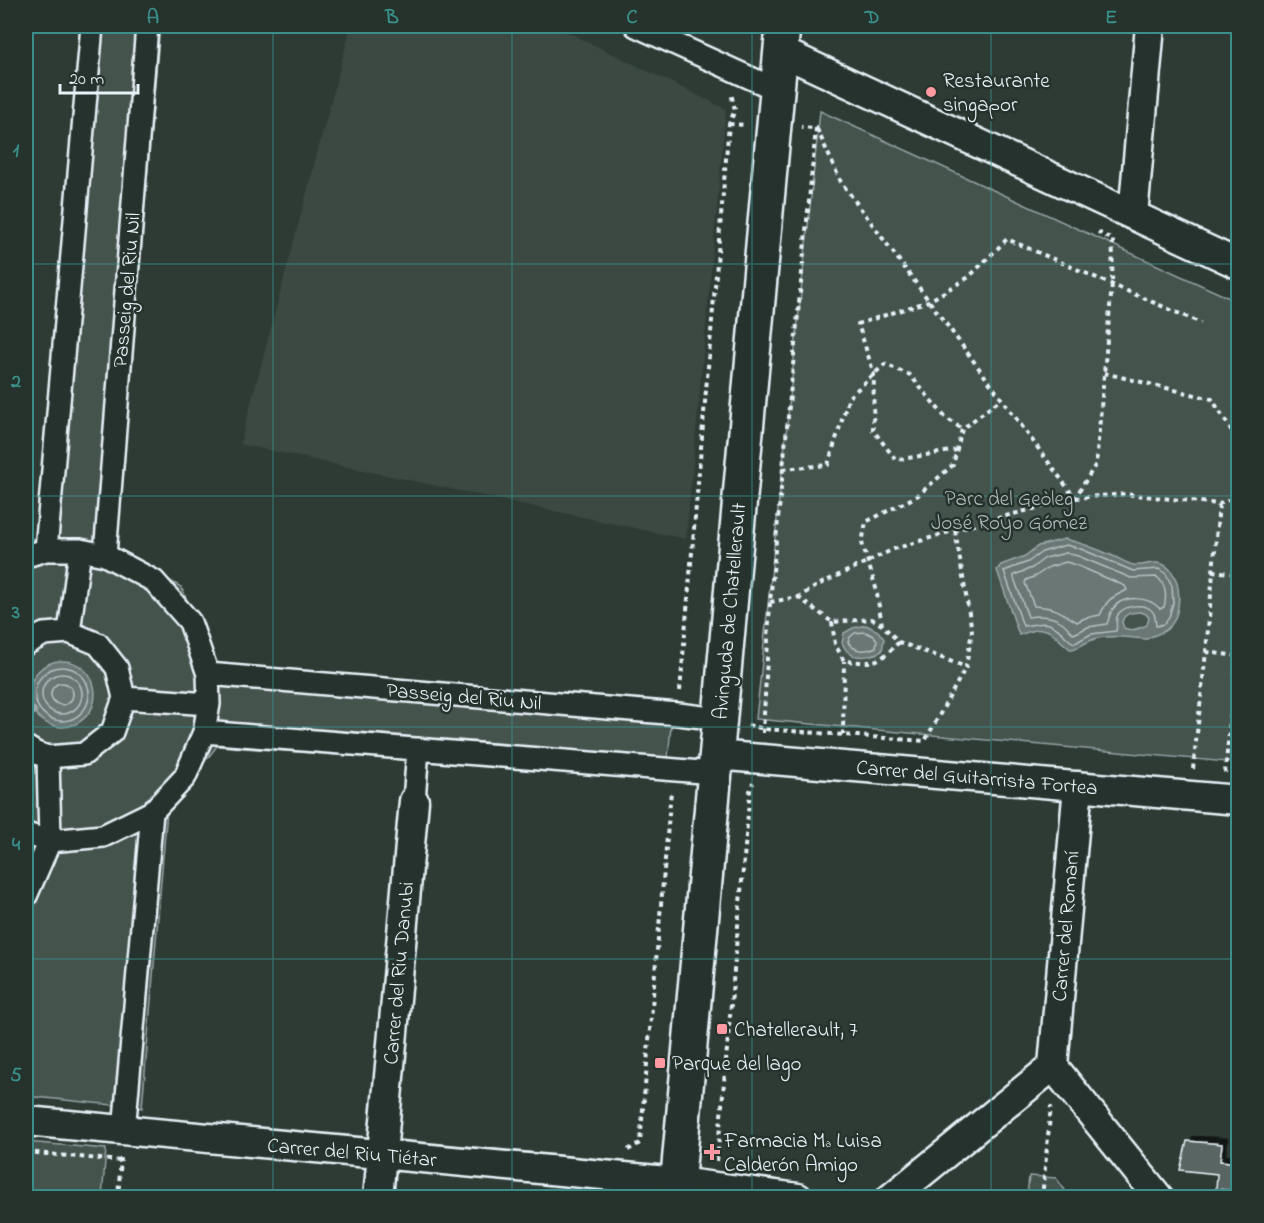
<svg xmlns="http://www.w3.org/2000/svg" width="1264" height="1223" viewBox="0 0 1264 1223" font-family="'Indie Flower',sans-serif">
  <defs>
    <filter id="shadow"><feDropShadow dx="5.5" dy="-5.5" stdDeviation="0" flood-color="#0009"/></filter>
  </defs>
  <rect width="100%" height="100%" fill="#2e3b35"/>
  <filter id="ink" filterUnits="userSpaceOnUse"><feTurbulence type="fractalNoise" baseFrequency=".0167" numOctaves="2"/><feDisplacementMap in="SourceGraphic" scale="12" xChannelSelector="R" yChannelSelector="G"/><feConvolveMatrix kernelMatrix="1 2 1 2 8 2 1 2 1" color-interpolation-filters="sRGB"/></filter>
  <g filter="url(#ink)">
    <path fill="#3b4843" d="M351 26H555L726 109 686 539 240 444Z"/>
    <path fill="#45524e" stroke="#96a2a3" stroke-width="1.5" d="M86 26H160L115 549 181 587 216 664 673 705 666 779 217 746 167 810 142 1108 26 1096V534L36 541Z
      M820 111 1238 302V763L756 719Z
      M26 1142 106 1149 102 1197H26Z
      M1029 1176 1056 1178 1070 1197H1027Z"/>
    <path fill="#6b7775" stroke="#9da8a9" stroke-width="1.5" fill-rule="evenodd" d="M1065 539C1082 543 1097 549 1113 556 1120 559 1127 564 1134 565 1144 567 1153 560 1162 564 1183 572 1184 616 1167 629 1162 634 1154 634 1147 639 1131 638 1107 634 1092 640 1083 643 1080 649 1070 649 1047 630 1051 624 1019 635L997 570 1001 565 1025 556 1038 546ZM1140 612 1146 614 1149 618 1147 625C1139 628 1133 632 1124 628L1122 622 1124 617 1130 613Z
      M866 625 878 631 884 639 882 651C872 656 857 660 848 652 845 650 844 646 842 643L844 633 853 628Z
      M29 694a33 33 0 1 1 66 0a33 33 0 1 1-66 0Z"/>
    <g fill="none" stroke-linecap="round" stroke-linejoin="round">
      <path stroke="#b6c0c4" stroke-width="1.5" d="M1066 545 1081 549 1133 571 1159 569 1166 574 1172 586 1173 603 1169 617 1164 624 1156 626C1155 620 1156 613 1150 609 1142 603 1125 606 1119 613 1114 619 1118 626 1116 631L1091 634 1075 643C1068 641 1066 636 1060 631 1047 618 1037 625 1023 626L1004 571 1028 562 1042 552Z
        M1066 553 1078 556 1131 578 1157 577C1166 584 1167 597 1164 607L1160 609C1149 596 1122 594 1112 610 1110 614 1109 619 1107 624L1088 627 1074 634C1070 631 1067 626 1063 623 1052 615 1040 615 1028 617L1014 578V575L1032 568 1045 558Z
        M1066 562 1076 565 1125 586 1127 590C1111 598 1108 598 1100 615L1085 618 1077 622C1058 610 1057 608 1034 606L1025 583 1026 580 1036 576 1049 567Z
        M865 632 874 636 877 640 876 647C866 652 854 652 848 642L850 637 855 633Z
        M35 694a27 27 0 1 1 54 0a27 27 0 1 1-54 0Z
        M42 694a20 20 0 1 1 40 0a20 20 0 1 1-40 0Z
        M51 694a11 11 0 1 1 22 0a11 11 0 1 1-22 0Z"/>
      <path stroke="#9da8a9" stroke-width="8" d="M26 715 33 711"/>
    </g>
    <path fill="#596563" stroke="#e8f1f8" stroke-width="1.5" filter="url(#shadow)" d="M1187 1141 1222 1144 1220 1161 1238 1163V1191L1216 1189 1217 1174 1180 1170Z"/>
    <g fill="none" stroke-linecap="round" stroke-linejoin="round">
      <defs>
        <path id="pedestrian" d="M636 26 777 90
          M46 550 92 26
          M105 555 147 26
          M26 556 46 550H80L105 555 154 581 190 622 208 674 209 704 204 732 185 777 152 812 103 836 50 841 26 834
          M69 632 80 550
          M26 644 44 634 69 632 98 644 117 668 124 698 112 732 84 754 48 757 36 753 26 747
          M208 674 678 714 719 719
          M124 698 209 704
          M204 732 714 773
          M414 801 418 749
          M26 896 50 841 48 757
          M124 1131 152 812"/>
        <path id="minor" d="M780 51 1238 264
          M1133 215 1150 26
          M716 755 1238 800
          M1053 1066 1078 786
          M26 1121 678 1182 798 1198
          M378 1198 414 801
          M891 1198 1053 1066 1159 1198"/>
        <path id="tertiary" d="M676 1198 783 26"/>
      </defs>
      <use href="#pedestrian" stroke="#e8f1f8" stroke-width="26"/>
      <use href="#minor" stroke="#e8f1f8" stroke-width="33"/>
      <use href="#tertiary" stroke="#e8f1f8" stroke-width="38"/>
      <path stroke="#e8f1f8" stroke-width="4" stroke-dasharray="4.5 4.5" stroke-linecap="butt" d="M729 124 746 125
        M817 129 841 182 1075 498 1096 464 1112 284 1113 240 1098 232
        M1104 373 1212 399 1238 441
        M957 450 896 460 873 430 874 374 858 324 929 301 969 277 1007 239 1201 323
        M783 469 828 465 849 397 885 364 910 375 945 417 962 429
        M1212 571 1238 574
        M798 597 832 622 872 619 882 625 899 642 966 667
        M770 602 798 597 822 583 894 549 979 523 1075 498 1125 494 1219 504 1238 496
        M832 622 835 644 844 661C874 663 877 665 899 642
        M882 625 876 588 862 543 866 522 917 496 953 465 962 429 1001 399
        M1206 652 1238 656
        M680 691 729 124 735 110 731 93
        M748 725 764 729 925 741 966 667 972 631 955 530
        M763 733 770 602 816 128 801 127
        M843 735 844 661
        M1193 769 1206 652 1219 504
        M1225 773 1238 639
        M628 1150 640 1143 671 791
        M26 1152 121 1161
        M717 1161 750 791 753 783
        M118 1198 121 1158
        M1042 1198 1051 1106"/>
      <use href="#pedestrian" stroke="#26332d" stroke-width="21"/>
      <use href="#minor" stroke="#26332d" stroke-width="28"/>
      <use href="#tertiary" stroke="#26332d" stroke-width="33"/>
    </g>
  </g>
  <path fill="none" stroke="#3a8f8a" stroke-width="1.5" stroke-opacity="0.55" d="M273 26V1198M512 26V1198M752 26V1198M991 26V1198M26 264H1238M26 496H1238M26 727H1238M26 959H1238"/>
  <g fill="#ff9aa2" stroke="#26332d" stroke-width="2">
    <circle cx="931" cy="92" r="6"/>
    <rect x="716" y="1023" width="12" height="12" rx="3"/>
    <rect x="654" y="1057" width="12" height="12" rx="3"/>
    <path d="M709 1143h6v6h6v6h-6v6h-6v-6h-6v-6h6z"/>
  </g>
  <g text-anchor="middle" stroke-width="5" stroke-linejoin="round" paint-order="stroke">
    <g font-size="21" fill="#e8f1f8" stroke="#26332d" text-anchor="start">
      <text x="943" y="87">Restaurante<tspan x="943" dy="24">singapor</tspan></text>
      <text x="734" y="1036">Chatellerault, 7</text>
      <text x="672" y="1070">Parque del lago</text>
      <text x="724" y="1147">Farmacia Mª Luisa<tspan x="724" dy="24">Calderón Amigo</tspan></text>
    </g>
    <g font-size="21" fill="#e8f1f8" stroke="#26332d">
      <text transform="translate(126 290) rotate(-85)" y="7">Passeig del Riu Nil</text>
      <text transform="translate(729 611) rotate(-85)" y="7">Avinguda de Chatellerault</text>
      <text transform="translate(464 696) rotate(5)" y="7">Passeig del Riu Nil</text>
      <text transform="translate(977 777) rotate(5)" y="7">Carrer del Guitarrista Fortea</text>
      <text transform="translate(1065 926) rotate(-85)" y="7">Carrer del Romaní</text>
      <text transform="translate(398 973) rotate(-85)" y="7">Carrer del Riu Danubi</text>
      <text transform="translate(352 1152) rotate(5)" y="7">Carrer del Riu Tiétar</text>
    </g>
    <g font-size="21" fill="#afb9bc" stroke="#26332d">
      <text x="1009" y="505">Parc del Geòleg<tspan x="1009" dy="24">José Royo Gómez</tspan></text>
    </g>
  </g>
  <rect width="1264" height="1223" fill="none" stroke="#26332d" stroke-width="66"/>
  <path d="M60 84v9h78v-9" fill="none" stroke="#e8f1f8" stroke-width="3"/>
  <text x="69" y="84" font-size="18" fill="#e8f1f8" stroke="#26332d" stroke-width="4.5" paint-order="stroke">20 m</text>
  <rect x="33" y="33" width="1198" height="1157" fill="none" stroke="#3a8f8a" stroke-width="2"/>
  <g font-size="20" text-anchor="middle" font-weight="bold" fill="#3a8f8a">
    <text x="153" y="23">A</text>
    <text x="392" y="23">B</text>
    <text x="632" y="23">C</text>
    <text x="872" y="23">D</text>
    <text x="1111" y="23">E</text>
    <text x="16" y="156">1</text>
    <text x="16" y="387">2</text>
    <text x="16" y="618">3</text>
    <text x="16" y="850">4</text>
    <text x="16" y="1081">5</text>
  </g>
</svg>
